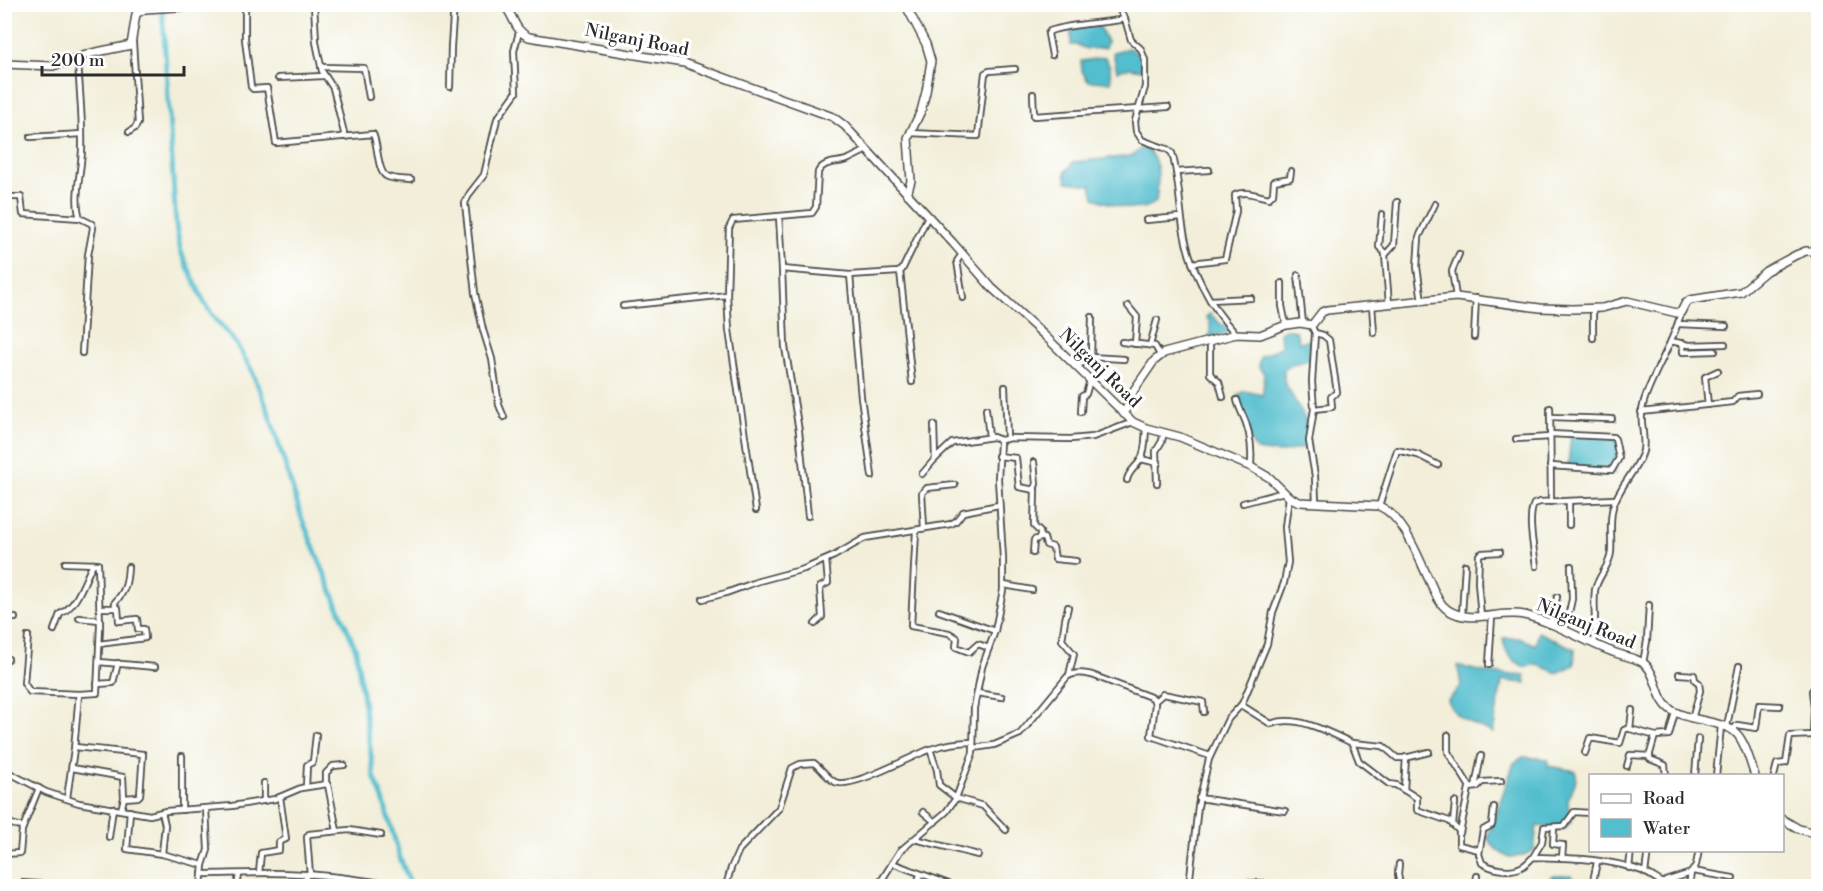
<svg xmlns="http://www.w3.org/2000/svg" width="1823" height="891" viewBox="0 0 1823 891" font-family="'Libre Bodoni',serif">
<style>
.water{fill:#53bece;stroke:#3f747c;stroke-width:1.5}
.lines{fill:none;stroke-linecap:round;stroke-linejoin:round}
.canal{stroke:#53bece;stroke-width:5}
.street-casing{stroke:#494845;stroke-width:8}
.secondary-casing{stroke:#494845;stroke-width:10}
.street{stroke:#fff;stroke-width:4.5}
.secondary{stroke:#fff;stroke-width:7}
.labels{text-anchor:middle;dominant-baseline:central;stroke-width:6;stroke-linejoin:round;paint-order:stroke}
.street-label{font-size:18px;fill:#2b2b2b;stroke:#fff}
</style>
<rect width="100%" height="100%" fill="#fff"/>
<filter id="ink" filterUnits="userSpaceOnUse"><feTurbulence type="fractalNoise" baseFrequency=".0167" numOctaves="2"/><feDisplacementMap in="SourceGraphic" scale="12" xChannelSelector="R" yChannelSelector="G"/><feConvolveMatrix kernelMatrix="1 2 1 2 8 2 1 2 1" color-interpolation-filters="sRGB"/></filter>
<filter id="wash" filterUnits="userSpaceOnUse"><feTurbulence type="fractalNoise" baseFrequency=".008" numOctaves="4" result="noise"/><feDisplacementMap in="SourceGraphic" scale="24" xChannelSelector="R" yChannelSelector="G"/><feGaussianBlur stdDeviation="1.35" result="paint"/><feColorMatrix in="noise" values="0 0 0 0 0 0 0 0 0 0 0 0 0 0 0 0 0 1.4 0 .05"/><feComposite in="paint" operator="in"/></filter>
<g filter="url(#wash)">
<rect width="100%" height="100%" fill="#f2eed9"/>
<g class="water">
<polygon points="1081,26 1100,27 1107,42 1105,48 1087,49 1076,45 1071,45 1071,29"/>
<polygon points="1129,48 1138,54 1144,64 1140,70 1130,68 1117,71 1113,52"/>
<polygon points="1105,57 1110,67 1111,82 1088,81 1082,71 1081,61"/>
<path d="M1143,147C1163,160 1158,182 1156,202C1139,216 1113,204 1094,198L1091,185L1067,182L1065,173L1073,162L1132,156Z"/>
<polygon points="1210,314 1222,325 1227,326 1229,332 1210,338 1210,322 1206,317"/>
<path d="M1285,329L1296,331L1299,342L1311,340L1313,349L1311,360L1293,364L1284,370V381L1308,424L1307,447L1278,453L1256,450L1251,442L1238,395L1245,391L1263,395L1264,373C1257,368 1258,363 1261,356L1281,347L1280,332Z"/>
<polygon points="1571,433 1619,437 1615,474 1568,468"/>
<path d="M1538,632L1575,649L1574,665L1557,673L1536,664L1525,667C1511,660 1505,654 1503,638H1519L1536,645Z"/>
<path d="M1458,666L1488,673L1525,676L1526,683L1502,681L1493,733C1477,725 1452,719 1448,700L1461,686Z"/>
<path d="M1523,757L1548,759V766L1576,771C1577,790 1569,788 1568,801C1568,808 1571,815 1571,822L1564,829L1537,826L1534,850C1512,863 1500,857 1487,838L1514,763Z"/>
<polygon points="1551,876 1571,876 1579,886 1542,886 1549,884"/>
</g>
<g class="lines">
<polyline class="canal" points="162,4 176,226 181,252 204,302 215,319 233,339 251,369 268,410 302,519 356,650 374,776 383,799 400,858 411,886"/>
</g>
</g>
<g filter="url(#ink)">
<g class="lines">
<g class="street-casing">
<g id="street">
<path d="M245,4V39L251,87L253,89L267,88L276,143L373,134C378,143 377,171 386,176C393,180 404,179 411,180"/>
<polyline points="314,4 316,42 322,71 333,88 345,137"/>
<path d="M1116,4L1125,19L1131,40L1141,49L1145,60V87L1135,121L1136,131L1142,140L1167,149L1172,153C1179,177 1179,203 1183,227C1189,266 1209,306 1236,334"/>
<path d="M1052,55L1048,34L1050,31C1075,23 1100,24 1125,19"/>
<path d="M78,58C79,88 83,118 82,148C82,170 73,197 80,218L92,224L93,228L88,255L82,353"/>
<polyline points="321,67 364,68 369,97"/>
<polyline points="278,78 324,76"/>
<polyline points="450,87 451,46 454,4"/>
<polyline points="1033,94 1034,116 1168,107"/>
<polyline points="129,132 135,128 138,123 133,43"/>
<polyline points="910,133 978,136 985,73 989,71 1015,69"/>
<polyline points="30,137 82,134"/>
<path d="M867,150C861,153 855,156 849,159C838,164 824,160 818,172L816,207L812,213L779,216L782,269L850,275L898,272L902,270L928,216"/>
<polyline points="1176,172 1209,170"/>
<polyline points="4,197 21,197 23,214 80,218"/>
<polyline points="1382,214 1379,247 1385,253"/>
<polyline points="1146,220 1181,217"/>
<polyline points="962,254 957,261 963,298"/>
<path d="M1192,263L1225,259L1236,211L1235,195C1246,190 1258,196 1269,198L1273,194L1274,181L1290,178L1291,171"/>
<polyline points="782,269 785,347 799,431 808,516"/>
<polyline points="900,271 912,382"/>
<polyline points="850,275 861,397 872,476"/>
<polyline points="1298,275 1303,324"/>
<polyline points="1282,283 1282,306 1286,325"/>
<polyline points="1456,297 1452,271 1459,254"/>
<polyline points="1210,300 1251,298"/>
<polyline points="1422,301 1417,267 1419,237 1435,204"/>
<polyline points="1389,304 1385,255 1394,245 1397,202"/>
<polyline points="1372,305 1374,333"/>
<polyline points="623,306 727,295"/>
<polyline points="1128,306 1137,317 1135,344"/>
<polyline points="1678,324 1726,326"/>
<polyline points="1311,325 1315,333 1312,382 1314,409 1309,441 1315,476 1316,503"/>
<polyline points="1474,337 1476,298"/>
<polyline points="1593,338 1593,308"/>
<polyline points="1671,341 1689,345 1725,344"/>
<polyline points="1122,342 1155,346 1160,355"/>
<polyline points="1210,342 1210,374 1219,382 1223,397"/>
<polyline points="1683,343 1683,352 1715,351"/>
<polyline points="1150,345 1157,320"/>
<polyline points="1090,357 1124,359"/>
<polyline points="1077,367 1091,356 1092,317"/>
<polyline points="1005,387 1007,438"/>
<path d="M1237,400C1239,408 1243,415 1246,423C1251,437 1252,452 1251,467"/>
<polyline points="1708,405 1705,377 1718,371"/>
<polyline points="1550,408 1551,502"/>
<polyline points="986,409 989,437"/>
<polyline points="1314,409 1332,407 1331,397 1337,392 1329,340 1323,335 1315,333"/>
<polyline points="1081,412 1082,396 1086,394 1090,380"/>
<polyline points="1641,412 1733,402 1738,396 1757,394"/>
<polyline points="504,417 499,405 492,359 483,330 475,293 465,203 470,193 484,175 497,119 516,93 514,51 519,32"/>
<polyline points="1550,417 1612,419"/>
<polyline points="934,425 935,459"/>
<polyline points="1516,439 1550,437"/>
<polyline points="998,456 1016,458 1019,487 1035,490 1034,526 1040,532 1040,538 1034,540 1033,553"/>
<polyline points="1141,459 1158,463"/>
<polyline points="1034,462 1036,484 1034,489"/>
<polyline points="1550,466 1612,470 1619,458 1615,439 1613,437 1550,434"/>
<polyline points="922,474 935,459 952,443 993,437 1001,440"/>
<path d="M1127,480C1129,470 1136,468 1141,459C1146,450 1145,438 1146,428"/>
<polyline points="1157,483 1156,451 1162,441 1164,432"/>
<polyline points="1569,502 1569,525"/>
<polyline points="1243,503 1284,492"/>
<polyline points="1379,506 1397,450 1418,455 1438,465"/>
<polyline points="756,510 729,330 727,295 729,228 733,220 779,216"/>
<polyline points="924,528 922,493 927,488 955,485"/>
<polyline points="916,531 911,626 949,633 957,638 956,647 969,652 978,644 989,648"/>
<polyline points="1040,538 1044,538 1046,545 1053,547 1055,559 1076,561"/>
<polyline points="65,563 98,564 100,626 97,693 79,694 74,749 67,798"/>
<path d="M1536,566C1534,550 1527,518 1534,504L1540,502L1615,499"/>
<polyline points="1004,585 1032,590"/>
<polyline points="703,599 726,593 759,581 804,569 834,556 865,538 951,524 956,521 963,512 999,505"/>
<polyline points="1068,607 1065,620 1062,640 1074,654 1069,675"/>
<path d="M115,608V602C126,591 127,582 128,567"/>
<polyline points="939,611 995,631"/>
<polyline points="1462,615 1465,565"/>
<polyline points="1481,617 1478,582 1479,555 1482,553 1500,552"/>
<polyline points="4,618 15,618"/>
<polyline points="79,618 100,620"/>
<polyline points="815,624 822,617 820,587 828,583 826,560"/>
<polyline points="1550,625 1557,597"/>
<path d="M54,630L60,614C78,606 84,580 93,564"/>
<polyline points="1565,631 1572,599 1571,566"/>
<polyline points="28,636 24,683 30,692 79,694"/>
<polyline points="99,644 145,638 144,629 138,629 137,619 119,621 118,608 100,608"/>
<path d="M1594,644C1597,626 1593,607 1595,590C1598,576 1610,566 1611,552C1612,537 1609,521 1613,507C1618,487 1639,468 1643,451C1646,434 1638,422 1644,401C1654,370 1673,344 1681,313"/>
<polyline points="4,659 8,659"/>
<polyline points="99,662 155,667"/>
<polyline points="1643,663 1647,641 1649,605"/>
<polyline points="1489,665 1492,616"/>
<polyline points="1679,674 1694,675 1695,680 1699,683 1700,691 1692,719"/>
<polyline points="97,684 113,683 118,663"/>
<polyline points="977,693 1002,697"/>
<polyline points="1155,701 1163,694 1203,702 1204,712"/>
<path d="M1241,705L1271,724C1296,714 1329,732 1352,743L1359,761L1389,784L1396,785L1417,798V810L1449,821L1459,831V845L1479,850"/>
<polyline points="1632,710 1630,729 1656,736"/>
<polyline points="1727,726 1739,666"/>
<polyline points="1733,730 1737,725 1756,728 1759,705 1780,706"/>
<polyline points="1448,735 1448,752 1470,787"/>
<polyline points="1352,743 1383,746 1397,758 1405,758 1429,752"/>
<polyline points="75,747 143,754 140,795 138,797 124,798 121,810"/>
<path d="M974,748L994,745L1020,734L1067,677C1074,672 1084,673 1092,675L1153,698L1155,704L1151,736L1210,756"/>
<polyline points="930,749 937,770 939,785 956,798 983,806 1006,830"/>
<polyline points="1585,753 1590,738 1620,743 1624,730 1629,728"/>
<polyline points="1627,766 1630,755 1650,756"/>
<polyline points="72,768 123,777 124,798"/>
<polyline points="4,770 46,792 79,803 150,815 166,811 232,806 275,799 301,788 327,784"/>
<polyline points="1666,776 1665,765 1650,759 1649,757 1655,736 1669,735 1675,712"/>
<polyline points="1695,776 1698,739"/>
<polyline points="1716,776 1721,726"/>
<polyline points="1774,776 1777,764 1786,763 1790,736 1813,735 1814,708 1812,691 1815,687 1818,675"/>
<polyline points="306,787 307,765 313,762 316,735"/>
<polyline points="1475,787 1481,756"/>
<polyline points="1404,790 1406,757"/>
<polyline points="1199,798 1285,811"/>
<polyline points="264,800 264,783"/>
<path d="M1494,807L1492,825L1483,830L1479,854L1482,863C1492,869 1510,873 1521,867C1526,865 1529,861 1533,857C1568,858 1608,858 1642,871C1649,874 1656,879 1663,883"/>
<polyline points="182,810 182,756"/>
<polyline points="130,811 127,849 162,854"/>
<polyline points="162,812 165,825 162,854 203,865"/>
<polyline points="923,812 935,822"/>
<polyline points="4,822 23,827"/>
<polyline points="1453,825 1455,802"/>
<polyline points="1554,827 1553,844 1563,845 1562,858"/>
<polyline points="337,831 328,785 326,783 326,773 333,766 344,765"/>
<polyline points="1460,833 1469,788 1477,787 1482,782 1501,781"/>
<polyline points="109,837 113,808"/>
<polyline points="915,839 978,855"/>
<polyline points="4,854 20,853 22,830 39,788"/>
<polyline points="1533,857 1542,842 1544,827 1564,826 1574,812 1590,813"/>
<polyline points="892,863 954,886"/>
<polyline points="1399,864 1398,874 1400,886"/>
<polyline points="1629,868 1631,850"/>
<polyline points="1693,871 1733,878"/>
<polyline points="259,873 261,853 279,850 279,842 286,839 280,797"/>
<polyline points="1645,873 1648,850"/>
<path d="M202,874C222,874 242,873 263,873C305,872 346,877 388,884L390,886"/>
<polyline points="310,875 307,837 309,834 349,830 381,835"/>
<polyline points="1189,885 1263,883"/>
<polyline points="20,886 22,883 69,886"/>
<polyline points="201,886 203,865 208,850 206,808"/>
<polyline points="237,886 239,875"/>
<polyline points="305,886 306,874"/>
<path d="M726,886L731,868L739,850L779,808L792,768L800,764L814,763C821,768 827,778 835,782C851,790 913,755 931,749C945,744 958,742 973,742"/>
<polyline points="878,886 900,851 946,812 956,798 973,753 974,708 982,667 995,631 1003,590 1003,558 998,479 1000,442 1001,440 1011,438 1071,439 1093,437 1133,422"/>
<polyline points="917,886 920,874"/>
<polyline points="1189,886 1198,806 1209,759 1228,719 1242,704 1267,644 1273,612 1284,583 1288,562 1285,527 1289,497"/>
<polyline points="1475,886 1477,876"/>
<polyline points="1592,886 1597,862"/>
<polyline points="1660,886 1666,881 1691,873 1696,865 1699,850"/>
<polyline points="1689,886 1691,873"/>
</g>
</g>
<g class="secondary-casing">
<g id="secondary">
<polyline points="408,4 424,4"/>
<path d="M503,4C515,16 513,30 529,37L684,63L833,117L845,126L953,243L992,288L1044,335L1133,422L1146,428L1180,437L1251,467L1270,478L1289,497L1299,502L1379,506C1405,517 1419,560 1431,584C1435,593 1439,604 1448,610C1471,625 1500,610 1524,615C1555,622 1583,641 1613,652C1622,656 1639,658 1646,665C1658,678 1656,698 1670,709C1688,722 1725,720 1737,734C1746,744 1750,762 1755,776"/>
<polyline points="905,4 926,44 931,61 926,92 921,111 908,138 911,181 907,194"/>
<polyline points="4,64 53,66 92,53 131,45 136,14 145,9 225,4"/>
<polyline points="1124,414 1134,390 1154,361 1164,353 1236,334 1260,335 1286,325 1300,323 1312,325 1322,312 1327,310 1456,297 1540,308 1572,309 1602,308 1627,301 1677,313 1681,312 1685,304 1690,300 1741,292 1766,271 1796,255 1806,251 1818,251"/>
<polyline points="1782,819 1799,829 1818,834"/>
</g>
</g>
<use href="#street" class="street"/>
<use href="#secondary" class="secondary"/>
</g>
</g>
<g class="labels">
<g class="street-label">
<text transform="translate(637 40) rotate(11)">Nilganj Road</text>
<text transform="translate(1100 368) rotate(44)">Nilganj Road</text>
<text transform="translate(1586 624) rotate(22)">Nilganj Road</text>
</g>
</g>
<rect width="1823" height="891" fill="none" stroke="#fff" stroke-width="24"/>
<rect x="1589" y="774" width="195" height="78" fill="#ffffff" stroke="#aaaaaa" stroke-width="1.5"/>
<rect x="1601" y="794" width="30" height="9" fill="#ffffff" stroke="#aaaaaa" stroke-width="1.5"/>
<text x="1643" y="804" font-size="18" fill="#2b2b2b">Road</text>
<rect x="1601" y="819" width="30" height="18" fill="#53bece" stroke="#aaaaaa" stroke-width="1.5"/>
<text x="1643" y="834" font-size="18" fill="#2b2b2b">Water</text>
<path d="M42 66v9h142v-9" fill="none" stroke="#2b2b2b" stroke-width="3"/>
<text x="51" y="66" font-size="18" fill="#2b2b2b" stroke="#ffffff" stroke-width="4.5" paint-order="stroke">200 m</text>
</svg>
